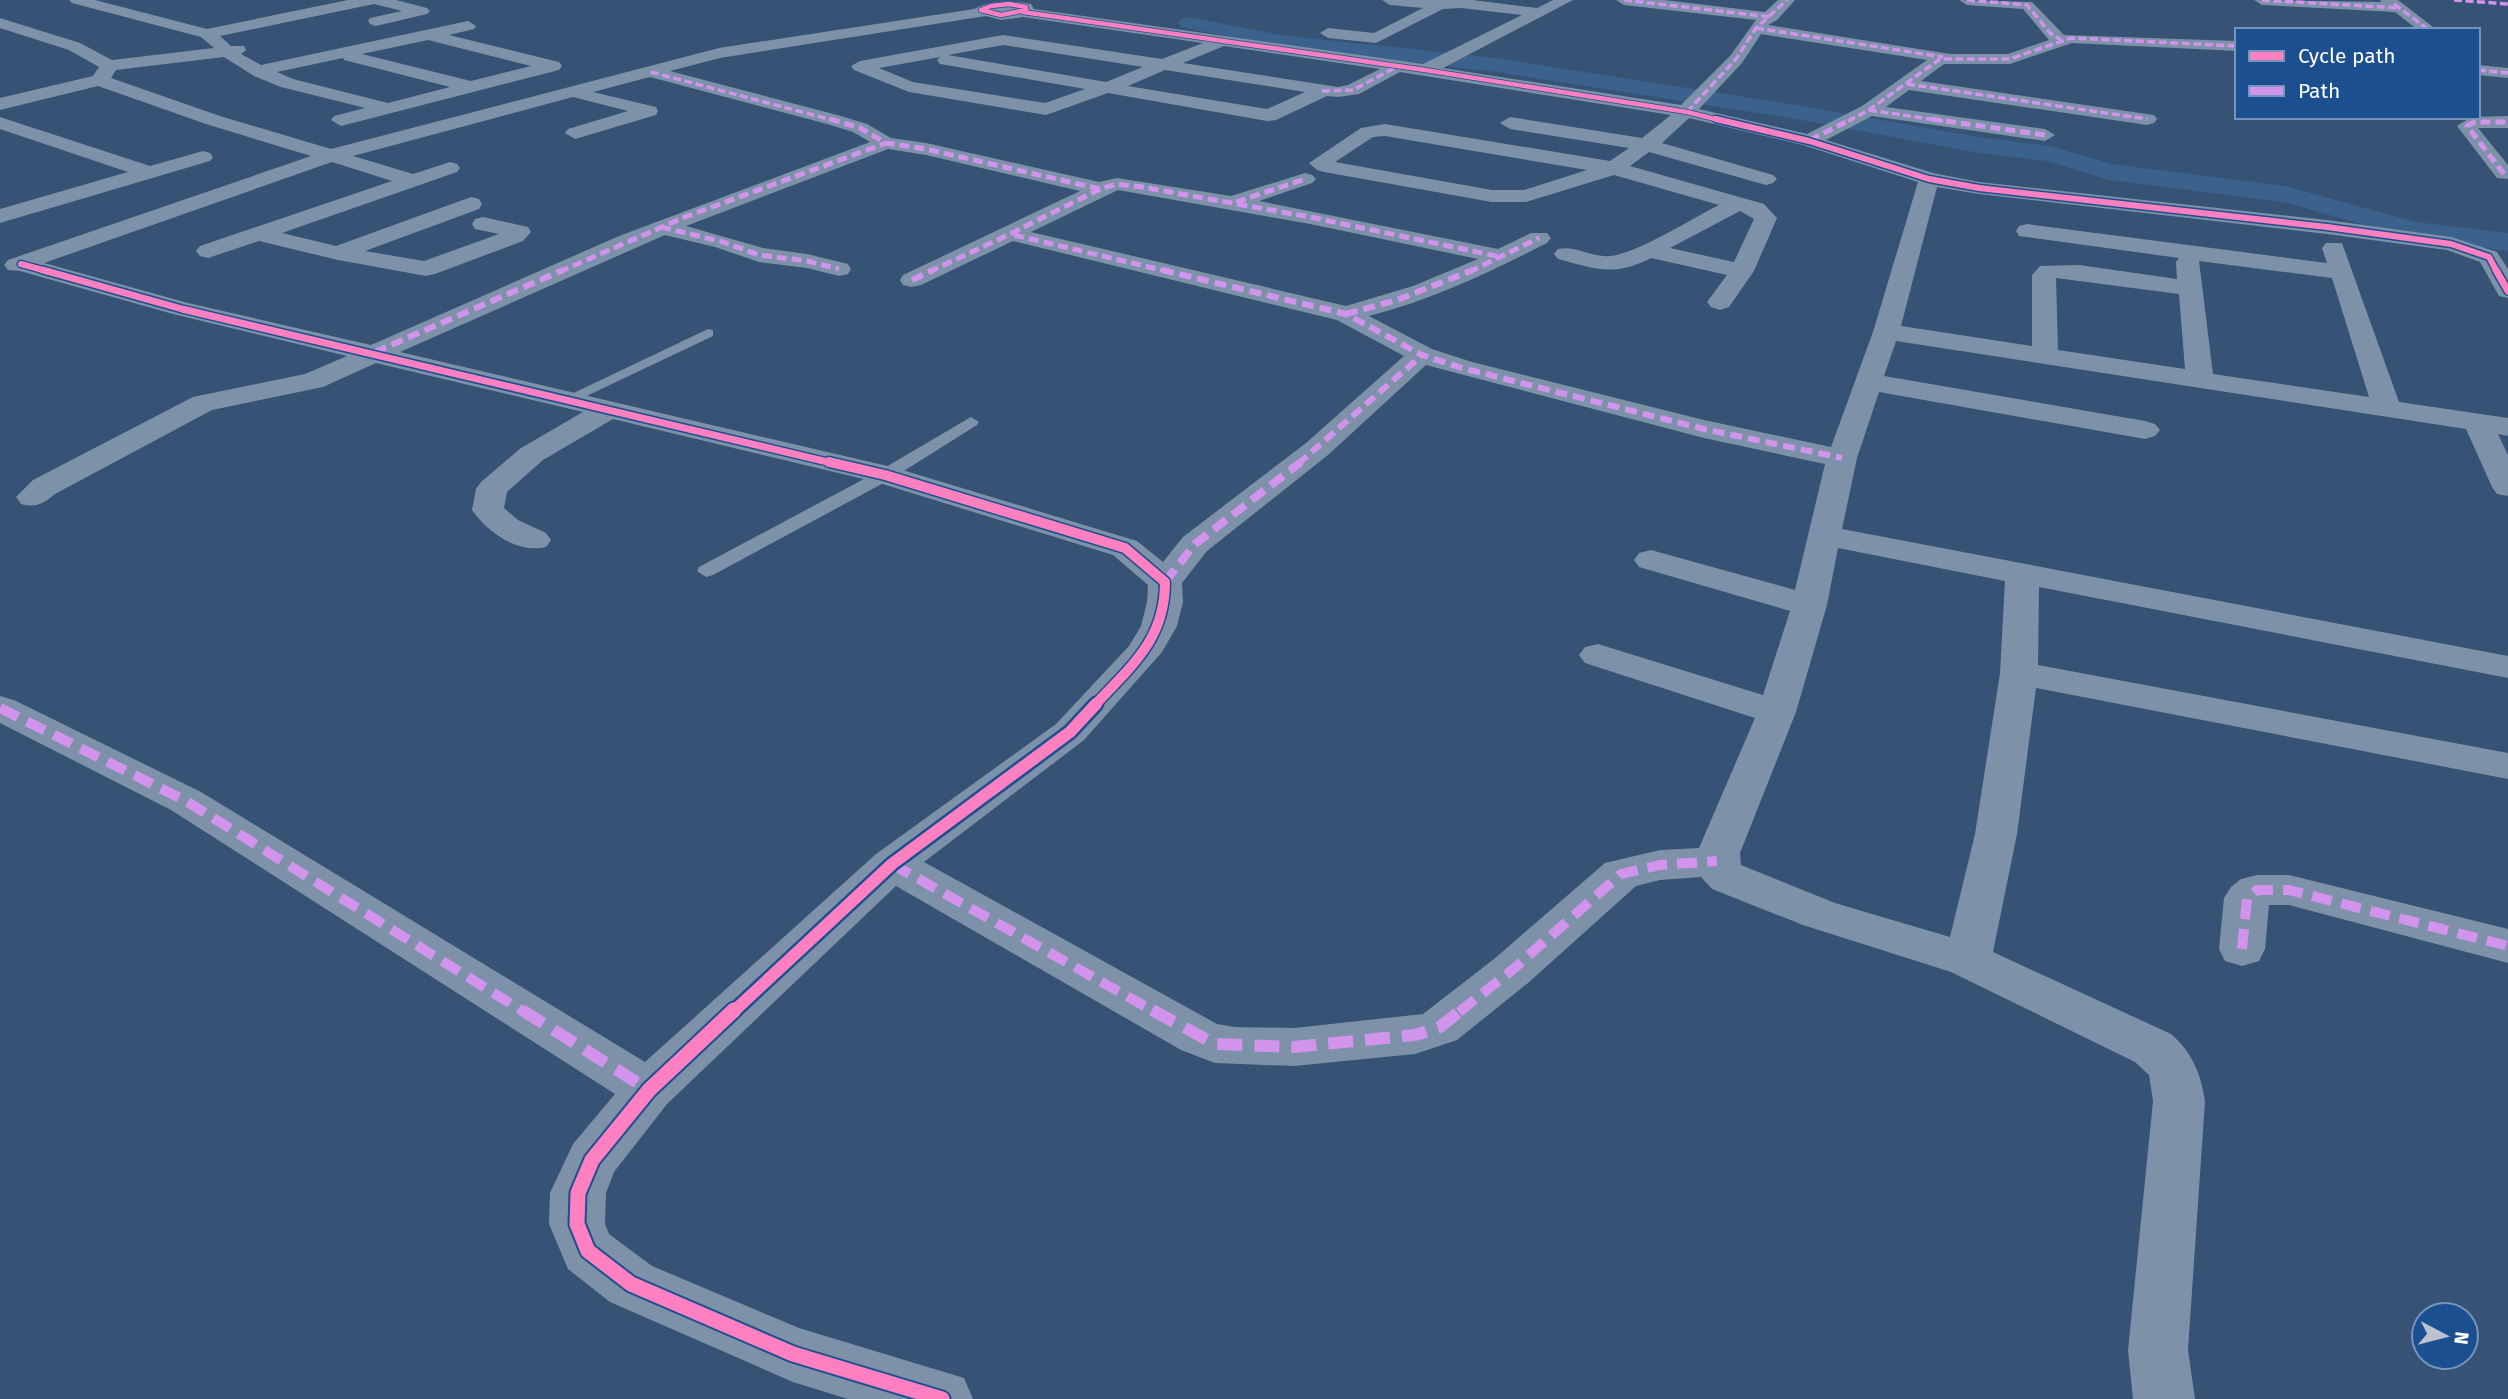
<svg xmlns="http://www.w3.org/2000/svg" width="2508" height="1399" viewBox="0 0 2508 1399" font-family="'Fira Sans',sans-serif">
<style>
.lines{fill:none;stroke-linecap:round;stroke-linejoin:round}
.canal{fill:#3b618d;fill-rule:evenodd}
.lane{fill:#7d92a8;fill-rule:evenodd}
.street{fill:#7d92a8;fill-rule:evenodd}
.quiet-far5{stroke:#d193ec;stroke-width:3.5;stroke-dasharray:8 3.5;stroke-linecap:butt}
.quiet-far4{stroke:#d193ec;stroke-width:5;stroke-dasharray:10 5;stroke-linecap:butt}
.quiet-far3{stroke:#d193ec;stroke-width:6;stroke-dasharray:12 6;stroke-linecap:butt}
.quiet-far2{stroke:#d193ec;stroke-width:8;stroke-dasharray:16 8;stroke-linecap:butt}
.quiet-far1{stroke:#d193ec;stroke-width:10;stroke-dasharray:20 10;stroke-linecap:butt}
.quiet{stroke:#d193ec;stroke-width:12;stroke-dasharray:25 12;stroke-linecap:butt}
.cycleway-far5-casing{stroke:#1b4f8f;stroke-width:6}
.cycleway-far4-casing{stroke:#1b4f8f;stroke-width:9}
.cycleway-far3-casing{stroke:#1b4f8f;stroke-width:10}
.cycleway-far2-casing{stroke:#1b4f8f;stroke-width:13}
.cycleway-far1-casing{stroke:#1b4f8f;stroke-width:17}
.cycleway-casing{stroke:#1b4f8f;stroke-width:19}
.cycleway-far5{stroke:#ff80c0;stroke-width:4.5}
.cycleway-far4{stroke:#ff80c0;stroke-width:6}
.cycleway-far3{stroke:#ff80c0;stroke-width:7}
.cycleway-far2{stroke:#ff80c0;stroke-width:10}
.cycleway-far1{stroke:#ff80c0;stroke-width:12}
.cycleway{stroke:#ff80c0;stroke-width:15}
</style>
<rect width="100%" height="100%" fill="#365274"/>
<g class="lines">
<polygon class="canal" points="1188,17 1281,35 1496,58 1790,104 1979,137 2050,146 2112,164 2285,186 2416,222 2508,233 2508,251 2414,239 2283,202 2109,180 2047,161 1979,153 1790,118 1496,72 1281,47 1181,27 1178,23 1181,19"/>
<g class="lane">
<polygon points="708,329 713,330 713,336 574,402 569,404 561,399"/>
<polygon points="971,417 979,422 977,425 891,479 713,575 706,577 697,571 699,567 879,471"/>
</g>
<g class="street">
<path d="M69,0H95L207,29L348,0H396L427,8L430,11L427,14L376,26L370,24L368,21L370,18L402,11L374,4L220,36L231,46H244L246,50L241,54L261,65L468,21L476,26L474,29L449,35L559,62L562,66L559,70L341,126L331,120L334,116L365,108L281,87L254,76L224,57L116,70L111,78L220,116L331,149L719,48L974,9C990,0 1013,0 1031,4L1034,9L1423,64L1522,15L1461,8L1443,9L1376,43L1328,38L1320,33L1328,28L1374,33L1423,8L1390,5L1382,0H1473L1537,8L1553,0H1573L1443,68L1681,105L1730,56L1756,20L1624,5L1616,0H1664L1765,12L1778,0H1795L1777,20L1768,25L1950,54H2008L2049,40L2023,9L1967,5L1959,0L2032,2L2064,35L2237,41V51L2072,43L2010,64H1944L1921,81L2154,115L2157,119L2154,123L2147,125L1909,90L1886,107L2045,129L2055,135L2045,141L1872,116L1826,140L1933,173L1979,182L2327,220L2451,237L2497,252L2508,269V298L2499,296L2480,262L2447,250L2327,234L1979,194L1937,187L1901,326L2032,346V275L2040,266L2079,265L2177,279L2176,262L2179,258L2019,236L2016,231L2019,226L2027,224L2327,263L2322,248L2326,243H2342L2399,402L2508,418V436L2498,434L2508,455V496L2497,494L2492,487L2466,429L1896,341L1884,376L2145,421L2155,424L2160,430L2155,436L2145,439L1879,392L1857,458L1842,529L2508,656V678L2039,587L2038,665L2508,753V779L2036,688L2017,834L1993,952L2171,1034C2192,1052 2201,1074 2205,1101L2188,1350L2195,1399H2133L2128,1350L2153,1101L2149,1075L2135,1062L1951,972L1803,925L1712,889L1701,877L1660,880L1636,886L1528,983L1457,1040L1415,1054L1294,1066L1215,1063L1181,1050L896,886L667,1104L614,1172L606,1193L605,1224L609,1234L652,1266L799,1328L964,1378L973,1399H848L793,1382L610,1302L568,1269L549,1224L550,1193L573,1144L615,1094L171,810L0,723V696L14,700L201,792L645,1062L876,854L1056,724L1129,646L1141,626L1147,602L1148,585L1113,555L876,482L613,419L543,460L507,492L504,508L518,520L546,533L551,540L546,547C518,554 487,532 472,510L476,489L481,482L521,448L583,412L376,363L323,387L212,410L55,494C43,504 36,508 21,504L16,497L33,480L193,397L305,374L347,356L173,314L20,271L8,270L4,265L8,260L311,156L206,124L98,86L0,110V98L93,76L99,67L69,50L0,28V18L80,43L112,60L214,48L201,37L72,3ZM986,16L1001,20L1023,17L1203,43L1162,59L1003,35L860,61L851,66L854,70L909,92L1046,115L1108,93L1267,121L1276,120L1327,96L1338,97L1359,94L1400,72L1671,115L1642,138L1510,117L1500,123L1510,129L1629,148L1610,161L1385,124L1361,128L1309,163L1317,170L1324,172L1492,202H1526L1614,175L1719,205C1691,219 1640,252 1611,256C1592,258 1576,245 1558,249L1554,254L1558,259C1595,269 1615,277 1651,258L1727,275L1707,302L1711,307L1720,310L1729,307L1754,271L1777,218L1764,204L1630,166L1649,152L1766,185L1773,183L1777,179L1773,175L1662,143L1689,118L1803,145L1918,182L1873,332L1831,447L1704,420L1472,362L1432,349L1369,316C1432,300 1490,272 1547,243L1551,238L1547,233H1531L1498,249L1259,201L1312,183L1316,179L1312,175L1305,173L1231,196L1117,178L1099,182L926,143L891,138L867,124L841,116L670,71L720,58ZM1761,34L1927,60L1862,106L1807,134L1699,109L1742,63ZM428,40L531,66L471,81L362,54ZM1003,45L1143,67L1106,82L948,55ZM1224,46L1380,69L1348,85L1338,87L1183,63ZM940,57L937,60L940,64L946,65L1085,89L1045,103L913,82L879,68ZM343,58L344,60L450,87L388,103L293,79L277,72ZM1165,70L1305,92L1267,109L1128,86ZM650,77L827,124L853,132L870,142L619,236L371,345L188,303L44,263L332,162L392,181L200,246L196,251L200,256L208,258L259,241L338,260L426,276L435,274L523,241L531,232L528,227L483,217L475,219L472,224L475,229L499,234L424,261L365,251L479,209L482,204L479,199L471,197L336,246L282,233L457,172L460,168L457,164L450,162L413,174L353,156L573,97L628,111L568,129L565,133L575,139L582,137L656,115L658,111L656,107L593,92ZM1385,136L1587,170L1524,190H1492L1335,162L1373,137ZM888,149L926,155L1080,191L903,275L900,280L903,285L912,287L921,285L1013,241L1337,320L1404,356L1306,443L1183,537L1163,562L1137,541L896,468L400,352L665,235L715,247L759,262L807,268L839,276L848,274L851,269L848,264L807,254L763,248L686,226ZM1118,190L1310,224L1478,259L1413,286L1346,306L1031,232ZM1740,211L1754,219L1734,262L1670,248ZM2199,261L2332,278L2369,397L2213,374ZM2056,278L2179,294L2185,369L2058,350ZM1426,365L1704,438L1825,464L1795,590L1651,550L1639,553L1634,560L1639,567L1790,611L1763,695L1598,644L1585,647L1579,655L1585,663L1755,718L1699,848L1660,850L1605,863L1494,959L1423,1014L1294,1028L1235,1027L1217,1024L924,862L1084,740L1162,652L1177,626L1183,602L1182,583L1207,551L1328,455ZM1838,548L2005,581L2000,673L1975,834L1950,937L1835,903L1741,865L1740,853L1796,712L1827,605Z"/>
<polygon points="2254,0 2382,2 2380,0 2398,0 2437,30 2418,30 2395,12 2262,5"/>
<polygon points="2478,65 2508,68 2508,78 2478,75"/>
<polygon points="2508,116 2508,128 2478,128 2508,165 2508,179 2497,178 2457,126 2471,117"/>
<polygon points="0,117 150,166 203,151 210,153 213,157 210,161 0,223 0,209 128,172 0,129"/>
<polygon points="2257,875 2289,875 2508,929 2508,963 2289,905 2269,905 2265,949 2259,961 2242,966 2225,961 2219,949 2224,898 2231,887 2241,879"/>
</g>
<g class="quiet-far5">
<polyline points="1624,0 1771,17"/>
<polyline points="1967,0 2027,5 2050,33 2061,40"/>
<polyline points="2262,0 2400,8"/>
<polyline points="2454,0 2508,4"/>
<polyline points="2394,4 2429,30"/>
<polyline points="1756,28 1943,57"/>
<polyline points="2478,70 2508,73"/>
<polyline points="651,72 836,121"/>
<polyline points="1907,84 2147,119"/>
<polyline points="1322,91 1353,90 1398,66"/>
<polyline points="1869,110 1943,121"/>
<polyline points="1687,112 1736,59 1756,28 1787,0"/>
<polyline points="1848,121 1869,110 1940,59 2010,59 2071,38 2237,46"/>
</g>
<g class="quiet-far4">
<polyline points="830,119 860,128 886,143 926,149 1100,189 1117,184 1142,187 1310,217 1501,257"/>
<polyline points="1931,119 2045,135"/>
<polyline points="1810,140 1852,119"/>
<polyline points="2504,174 2467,126 2475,122 2508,122"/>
<polyline points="1100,189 1010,234 1170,272"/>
<polyline points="1236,202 1305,179"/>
<polyline points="661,227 723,242 759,255 807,261 839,269"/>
<polyline points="559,272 685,217 886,143"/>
<polyline points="929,272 1010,234"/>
<polyline points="1469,272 1539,238"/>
</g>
<g class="quiet-far3">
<polyline points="1162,270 1346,314 1422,355 1462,368 1704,429 1842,458"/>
<polyline points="912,280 933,270"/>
<polyline points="1346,314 1397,300 1473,270"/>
<polyline points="375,352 563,270"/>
<polyline points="1298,464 1422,355"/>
</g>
<polyline class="quiet-far2" points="1165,582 1195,544 1301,462"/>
<g class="quiet-far1">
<polyline points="0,708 186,801 524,1012"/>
<polyline points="892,864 1155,1012"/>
<polyline points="2242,949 2247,898 2257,890 2289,890 2508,946"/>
<polyline points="1459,1012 1511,971 1621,874 1660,865 1717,861"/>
</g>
<g class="quiet">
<polyline points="522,1010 649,1090"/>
<polyline points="1152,1010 1215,1044 1294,1047 1415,1035 1440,1027 1461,1010"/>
</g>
<g class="cycleway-far5-casing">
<g id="cycleway-far5">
<polygon points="1009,4 1026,7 1026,10 1001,15 981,10 991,6"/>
<polyline points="1023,12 1425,70 1687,112 1723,121"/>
</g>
</g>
<g class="cycleway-far4-casing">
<g id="cycleway-far4">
<polyline points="1716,119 1809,141 1929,179 1979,188 2327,227 2451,244 2489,257 2497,272"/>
<polyline points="21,264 50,272"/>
</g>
</g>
<g class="cycleway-far3-casing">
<g id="cycleway-far3">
<polyline points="43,270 182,309 836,464"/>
<polyline points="2496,270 2508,291"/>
</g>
</g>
<g class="cycleway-far2-casing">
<path id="cycleway-far2" d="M829,462L885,475L1125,548L1165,582C1165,640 1131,666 1094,706"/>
</g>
<g class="cycleway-far1-casing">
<polyline id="cycleway-far1" points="733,1012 892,864 1070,732 1096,704"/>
</g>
<g class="cycleway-casing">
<polyline id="cycleway" points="734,1010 649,1090 592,1160 578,1193 577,1224 588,1251 631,1284 793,1354 942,1399"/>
</g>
<use href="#cycleway-far5" class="cycleway-far5"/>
<use href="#cycleway-far4" class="cycleway-far4"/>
<use href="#cycleway-far3" class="cycleway-far3"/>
<use href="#cycleway-far2" class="cycleway-far2"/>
<use href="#cycleway-far1" class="cycleway-far1"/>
<use href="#cycleway" class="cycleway"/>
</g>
<rect x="2235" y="28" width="245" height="91" fill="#1b4f8f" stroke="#7695bc" stroke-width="2"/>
<rect x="2249" y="51" width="35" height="10" fill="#ff80c0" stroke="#7695bc" stroke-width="2"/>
<text x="2298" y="63" font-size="21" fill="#ffffff">Cycle path</text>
<rect x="2249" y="86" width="35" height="10" fill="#d193ec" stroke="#7695bc" stroke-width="2"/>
<text x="2298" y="98" font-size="21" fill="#ffffff">Path</text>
<g transform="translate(2445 1336) rotate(97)"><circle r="33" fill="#1b4f8f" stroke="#7695bc" stroke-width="2"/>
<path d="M0-5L12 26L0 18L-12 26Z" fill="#b9c2ce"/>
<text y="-10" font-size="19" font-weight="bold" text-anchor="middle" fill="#ffffff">N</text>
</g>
</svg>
